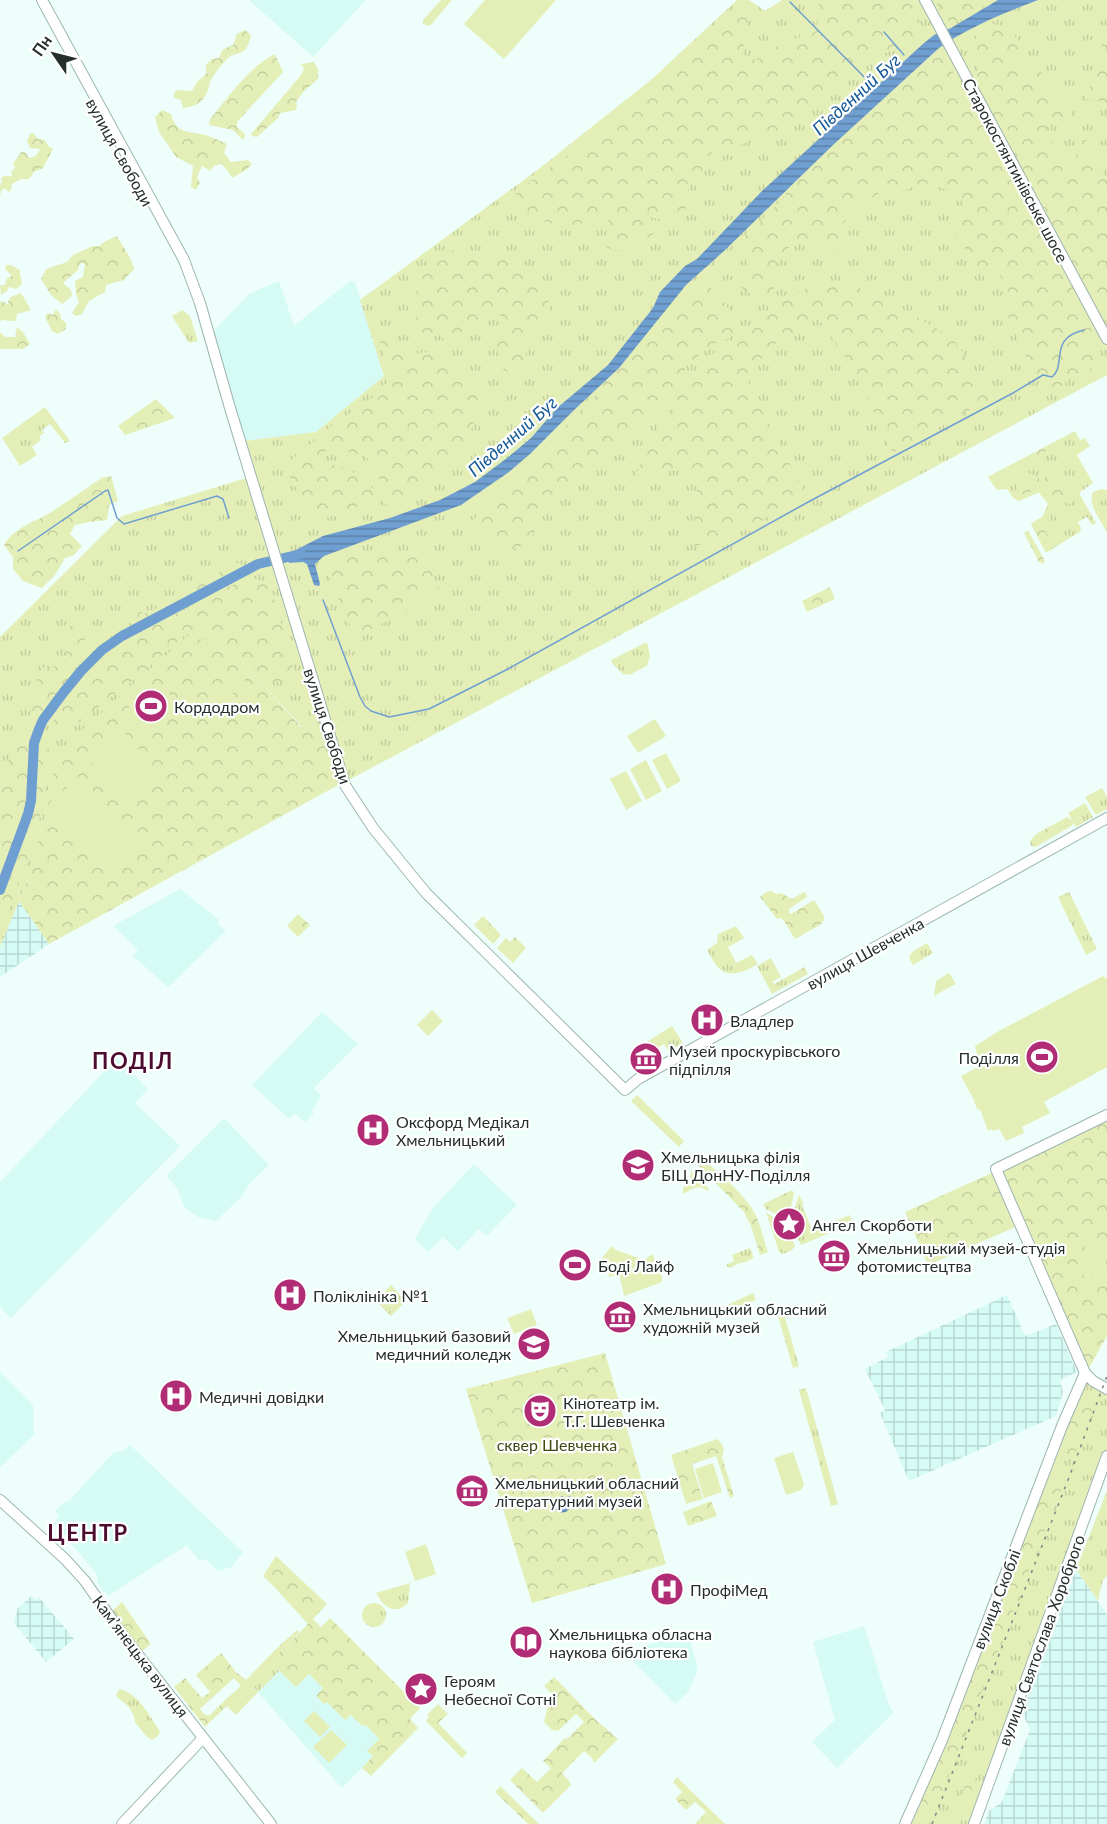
<svg xmlns="http://www.w3.org/2000/svg" width="1107" height="1824" viewBox="0 0 1107 1824" font-family="Lato,sans-serif">
<style>
.built{fill:#d6fbf5}
.industrial{fill:url(#industrial-grid)}
.grass{fill:url(#grass-tufts)}
.forest{fill:url(#forest-crowns)}
.pitch{fill:#e4efb8}
.water{fill:url(#water-rules)}
.lines{fill:none;stroke-linecap:round;stroke-linejoin:round}
.stream{stroke:#6f9fd1;stroke-width:1.5}
.river{stroke:#6f9fd1;stroke-width:10}
.major-casing{stroke:#9cb6b1;stroke-width:12}
.major{stroke:#fff;stroke-width:10}
.rail{stroke:#7b8885;stroke-width:1.5;stroke-dasharray:3 6;stroke-linecap:butt}
.labels{text-anchor:middle;dominant-baseline:central;stroke-width:4.5;stroke-linejoin:round;paint-order:stroke}
.street-label{font-size:16px;fill:#252f2d;stroke:#fff}
.poi-label{font-size:16px;fill:#252f2d;stroke:#fff;text-anchor:start}
.park-label{font-size:16px;fill:#404815;stroke:#fff}
.water-label{font-size:18px;font-style:italic;fill:#145998;stroke:#fff}
.district-label{font-size:22px;font-weight:bold;letter-spacing:1.5px;fill:#4b0c2f;stroke:#fff}
</style>
<defs>
<pattern id="industrial-grid" width="8" height="8" patternUnits="userSpaceOnUse" patternTransform="scale(1.5)"><rect width="8" height="8" fill="#d6fbf5"/><path d="M0 4h8M4 0v8" fill="none" stroke="#b8d7d2"/></pattern>
<pattern id="grass-tufts" width="24" height="20" patternUnits="userSpaceOnUse" patternTransform="scale(1.5)"><rect width="24" height="20" fill="#e4efb8"/><path d="M3 7l-1-3M5 7V3M7 7l1-3M15 17l-1-3M17 17v-4M19 17l1-3" fill="none" stroke="#c3cd9e"/></pattern>
<pattern id="forest-crowns" width="20" height="18" patternUnits="userSpaceOnUse" patternTransform="scale(1.5)"><rect width="20" height="18" fill="#e4efb8"/><path d="M2 6a3 3 0 1 1 6 0M12 15a3 3 0 1 1 6 0" fill="none" stroke="#c3cd9e"/></pattern>
<pattern id="water-rules" width="6" height="5" patternUnits="userSpaceOnUse" patternTransform="scale(1.5)"><rect width="6" height="5" fill="#6f9fd1"/><path d="M0 2.5h6" fill="none" stroke="#5b82aa"/></pattern>
</defs>
<rect width="100%" height="100%" fill="#eefefb"/>
<g class="built">
<polygon points="249,0 366,0 313,57"/>
<polygon points="279,281 294,326 350,281 355,282 384,376 316,432 243,441 211,334 249,294"/>
<polygon points="180,889 219,920 217,923 226,931 168,987 133,956 138,950 113,926"/>
<polygon points="322,1012 358,1044 314,1088 321,1096 312,1111 314,1113 305,1122 295,1114 289,1119 252,1085"/>
<polygon points="117,1058 148,1089 135,1103 180,1146 11,1318 0,1307 0,1182"/>
<polygon points="224,1118 269,1165 250,1183 242,1196 216,1221 198,1217 184,1207 178,1189 166,1176"/>
<polygon points="474,1164 517,1205 487,1236 479,1229 458,1251 443,1237 428,1252 415,1239 432,1209"/>
<polygon points="0,1372 33,1405 34,1435 0,1467"/>
<polygon points="130,1445 243,1552 232,1567 218,1571 206,1559 199,1561 187,1545 108,1596 98,1584 96,1573 64,1535 63,1533 54,1524 59,1515 55,1511 64,1503 69,1501 113,1453 123,1451"/>
<polygon points="864,1626 890,1708 894,1712 837,1768 812,1742 835,1720 813,1642"/>
<polygon points="687,1632 697,1664 697,1672 688,1692 675,1704 634,1662 630,1651"/>
<polygon points="297,1652 386,1743 342,1788 258,1692"/>
</g>
<g class="industrial">
<polygon points="19,901 49,944 0,977 0,947"/>
<polygon points="1007,1295 1025,1336 1056,1324 1077,1372 1060,1380 1063,1392 1056,1416 909,1481 880,1413 885,1410 865,1369 888,1357 886,1352"/>
<polygon points="1076,1569 1107,1615 1107,1824 984,1824 989,1811 1002,1802 1030,1730 1022,1712"/>
<polygon points="32,1596 35,1600 39,1597 74,1639 46,1662 14,1623 18,1608"/>
</g>
<g class="grass">
<polygon points="737,0 749,0 765,11 782,0 922,0 1107,344 1107,375 347,781 243,441 316,432 384,376 360,300 540,168 652,79"/>
<polygon points="928,0 1107,0 1107,334"/>
<polygon points="182,310 190,316 198,341 189,343 172,316"/>
<polygon points="45,407 70,441 65,443 50,424 42,430 44,433 39,437 41,440 32,447 37,455 20,466 2,438"/>
<polygon points="1075,431 1080,440 1085,438 1090,446 1077,455 1093,483 1079,493 1096,523 1092,525 1087,517 1078,522 1081,528 1080,532 1047,552 1045,551 1031,524 1045,515 1048,504 1040,492 1019,501 1013,498 1007,489 997,490 988,477"/>
<polygon points="246,478 265,532 323,720 302,727 242,661 47,808 29,877 0,947 0,637 122,516"/>
<path d="M1101,489L1107,490V532C1101,521 1087,504 1093,492Z"/>
<polygon points="647,642 650,656 647,666 629,675 627,674 624,675 612,663 611,660"/>
<polygon points="1102,788 1107,797 1107,809 1096,815 1085,797"/>
<polygon points="1085,803 1093,817 1076,827 1068,813"/>
<polygon points="1069,892 1097,949 1086,955 1058,897"/>
<polygon points="483,916 501,935 493,944 474,925"/>
<path d="M736,926L744,938L728,947L736,963L752,955L758,964C748,970 732,978 721,970C715,966 711,956 707,950L717,943L718,934Z"/>
<polygon points="515,937 526,948 513,963 497,948 506,938 510,942"/>
<polygon points="927,943 933,953 913,965 909,958 912,952"/>
<polygon points="771,958 781,977 772,982 774,984 805,967 808,974 772,994 757,966"/>
<polygon points="949,973 956,984 934,996 936,981"/>
<polygon points="672,1026 683,1043 669,1052 664,1044 659,1047 661,1051 653,1056 650,1051 639,1058 634,1050"/>
<polygon points="792,1190 794,1193 788,1221 766,1209 763,1204"/>
<polygon points="799,1195 804,1204 802,1205 812,1230 850,1215 853,1223 801,1245 794,1231 797,1222 792,1217"/>
<polygon points="766,1212 781,1222 782,1230 790,1233 795,1246 792,1250 783,1254 779,1252"/>
<polygon points="750,1248 754,1258 743,1263 742,1262 729,1268 726,1265 734,1261 732,1255"/>
<polygon points="391,1285 406,1301 391,1316 376,1301"/>
<polygon points="753,1293 756,1300 724,1313 721,1308"/>
<polygon points="784,1314 799,1366 793,1368 778,1316"/>
<polygon points="1088,1377 1107,1389 1107,1449 972,1824 908,1824 1049,1470"/>
<polygon points="806,1388 838,1504 831,1506 799,1390"/>
<polygon points="1107,1491 1107,1575 1102,1583 1098,1601 1076,1569"/>
<path d="M410,1583L408,1603C395,1616 383,1607 376,1593Z"/>
<circle cx="374" cy="1615" r="12"/>
<polygon points="297,1630 299,1632 271,1662 279,1671 258,1692 254,1687 227,1706 223,1702 241,1686 234,1678 234,1674 236,1672 246,1680 277,1648"/>
<path d="M120,1689C138,1693 150,1717 160,1731L158,1736L152,1740L146,1736L135,1722L134,1716L129,1707L117,1697L116,1694Z"/>
</g>
<g class="forest">
<polygon points="441,0 452,0 430,26 423,24 423,20"/>
<path d="M817,0H913L919,18L921,39L857,64L827,101L802,117L782,132L763,133L741,145H723L705,158L708,168C687,184 686,189 686,215L666,220L647,217L658,230L644,241L623,251L607,248L608,220L561,226L536,219L513,201L518,190L599,133L650,91L740,3L749,18L742,54L755,60L783,43L817,31L819,5Z"/>
<path d="M935,0H991C985,9 960,21 950,22L944,17Z"/>
<path d="M988,24L1003,25L1016,37L1022,53L1019,63L1023,66L1033,63L1038,67L1051,90L1063,98L1073,110L1069,117L1056,118L1047,127L1060,161L1068,167C1077,162 1076,149 1080,140H1087C1093,149 1100,157 1099,169L1107,178V307L1099,311L974,77L978,68L973,55L972,43Z"/>
<path d="M245,30L251,35C246,60 236,49 226,60C220,66 215,73 211,80C208,87 208,95 201,101C197,105 189,108 183,108L181,100L174,98V92L178,90L192,91L197,82L206,74V65L212,59L219,58L222,50L233,45L237,34Z"/>
<path d="M1107,38V103L1086,99L1085,95L1097,76C1092,61 1097,50 1107,38Z"/>
<path d="M275,54L283,72L237,122V127L245,134L244,139H242L233,130L209,125L210,119C229,97 248,67 275,54Z"/>
<path d="M941,55L968,94L1092,323L1091,334L1103,362L1075,378L1071,373L1064,378L1066,383L1047,394L1023,351L1004,307L1011,297L996,267L977,268L951,227L956,214L964,207L959,196L945,189L925,183L904,190L885,189L866,202L851,215L842,225L849,241L840,252L814,244L798,241C778,252 775,269 774,290C760,302 754,296 740,287C750,270 751,264 742,247L746,234L777,205L804,172L926,61Z"/>
<polygon points="314,62 318,69 318,79 304,91 296,102 297,107 296,110 280,113 278,118 257,137 252,136 251,134 301,75 304,69 301,64"/>
<path d="M162,110L171,114C176,134 189,131 205,135C213,137 220,141 227,144L224,153L231,162L248,160L252,164L246,170L232,178L228,171L221,164L214,166L210,171L202,166L197,177L200,183L196,190L191,187L193,166L176,157L159,132L155,117Z"/>
<path d="M33,133L38,139L45,140L48,146L53,149L43,168L34,172L29,179H21L12,184L11,190L9,192L4,188L1,191L0,197V185L2,182L1,178L5,176H12L11,172L15,168L13,164L22,151L26,153L29,158C34,157 38,155 40,149L30,148L27,141L30,134Z"/>
<path d="M116,236C121,242 133,261 134,269L124,280L106,285L105,292L89,301L82,314L76,316L72,313L79,302L76,294L75,281L83,277L85,264L80,263L78,270L63,283L71,290L72,296L62,304L51,295L41,279L46,269L67,262L73,255L93,246H99L104,242Z"/>
<polygon points="447,249 466,254 496,256 523,263 525,283 546,287 550,312 527,340 525,372 514,377 503,369 493,334 502,317 497,311 489,307 484,327 474,324 460,317 464,327 454,348 439,335 412,331 417,316 418,289 424,274 432,258"/>
<polygon points="6,265 11,265 20,270 20,276 22,280 21,285 16,289 9,287 7,291 1,295 0,285 5,285 7,278 12,276 5,269"/>
<path d="M824,281L859,288L912,314L951,337L982,379L992,398L893,453L852,367L818,318L767,349L748,382L807,498L716,542L694,546L698,467L635,476L659,425L675,403L680,388L666,408L651,416L634,430L628,440L616,442L595,466L552,495L542,505L532,537L525,544L511,551L490,545L472,528L478,511L517,475L598,393L660,318L693,288L706,284C724,298 730,309 738,330L729,338L711,345L686,366L682,378V385L698,370L709,355L721,351L753,329L788,296Z"/>
<polygon points="21,293 31,310 17,314 16,321 2,320 0,322 0,303 2,301 7,304 9,303 8,301 11,297"/>
<polygon points="56,309 60,314 61,319 66,323 66,329 58,334 52,331 45,317 48,313 53,315"/>
<polygon points="17,327 23,332 30,344 23,349 0,349 0,332 6,337 15,337"/>
<path d="M388,335L411,354L438,351L482,396L466,447L438,471L387,507L381,496V483L373,464L364,455L343,451H326L322,454L325,464C344,464 364,476 375,492L374,499L345,512L318,520C302,512 297,508 297,489L290,479L289,462L325,431L373,397L392,378L380,341Z"/>
<polygon points="156,399 175,418 125,435 118,426"/>
<polygon points="1052,443 1054,447 998,478 999,485 994,486 988,477"/>
<path d="M1030,473L1039,478L1040,485L1045,477L1049,478L1052,484L1062,487L1066,498L1072,500L1071,504H1068L1058,499L1051,501C1048,511 1053,517 1050,524L1045,523L1042,518L1048,504L1036,489L1026,495L1020,493L1016,488L1022,481L1021,478L1023,474Z"/>
<path d="M111,476L118,501L109,505L107,520L89,522L75,525L70,534L82,546L74,555L65,558L55,575L42,588L23,581L13,569V557L4,545C13,528 37,521 53,511C70,500 86,488 103,477Z"/>
<polygon points="1038,519 1053,544 1053,549 1047,552 1045,551 1031,524"/>
<polygon points="1028,530 1045,561 1043,564 1039,562 1024,533"/>
<path d="M422,552L439,588C415,609 383,621 356,638L333,588L327,565L334,558L354,553Z"/>
<polygon points="235,563 241,564 242,568 237,572 171,609 133,625 125,621 126,615 133,611 145,613 161,606"/>
<path d="M258,579L269,586L277,608L295,674L290,681L274,682L262,676L246,661L231,651L191,633L185,635L132,681L66,732L58,734L53,728C54,711 63,701 74,688C85,676 96,663 110,653C134,634 163,621 190,607C212,596 233,581 258,579Z"/>
<polygon points="830,587 835,599 807,612 802,601"/>
<path d="M71,625L83,631C84,636 86,640 85,645C82,664 52,707 34,716L31,713C27,698 36,681 43,668L57,666L67,659L66,632Z"/>
<polygon points="190,634 242,661 301,727 323,720 342,783 49,944 19,901 29,877 38,841 47,808 57,752"/>
<path d="M25,734L29,737L31,743L30,768L25,807L16,837L0,873C0,850 0,826 0,803C1,786 10,741 25,734Z"/>
<polygon points="40,746 49,749 51,756 39,821 24,871 0,932 0,906 15,868 32,815 37,778 38,750"/>
<polygon points="1067,817 1073,821 1073,825 1036,847 1031,846 1030,841 1036,834"/>
<polygon points="771,891 776,894 781,893 792,899 804,892 806,893 807,897 789,909 789,913 791,914 814,900 824,916 824,920 820,925 795,939 784,921 781,918 777,919 760,897 766,892"/>
<polygon points="298,914 310,925 298,937 287,926"/>
<polygon points="637,1095 684,1141 679,1147 631,1101"/>
<polygon points="1107,1118 1107,1336 1089,1368 999,1170"/>
<path d="M701,1157C719,1174 742,1191 754,1212C761,1224 763,1239 768,1252L760,1255L751,1226L744,1212L696,1163Z"/>
<path d="M691,1171L709,1189L707,1191C697,1183 693,1190 683,1194V1188L690,1180Z"/>
<polygon points="994,1172 1018,1226 928,1265 905,1212"/>
<polygon points="605,1353 666,1564 532,1603 466,1389"/>
<polygon points="1082,1391 1096,1400 1074,1457 1057,1451"/>
<path d="M717,1439C724,1444 725,1450 722,1457L734,1496L730,1498L716,1456L692,1464L703,1499L686,1504L671,1455Z"/>
<path d="M1049,1470L1067,1476C1020,1592 976,1708 929,1824H908Z"/>
<polygon points="711,1501 717,1516 688,1526 683,1512"/>
<path d="M276,1556L327,1604L313,1619L321,1627L330,1618L420,1708L410,1719L418,1728L371,1776L362,1768L373,1756L367,1751L379,1739L367,1726L361,1725L351,1715L345,1720L327,1702L324,1704L316,1696L323,1688L309,1674L296,1687L270,1662L308,1624C293,1608 279,1591 263,1576Z"/>
<polygon points="122,1602 151,1644 141,1652 112,1611"/>
<polygon points="221,1653 236,1672 234,1678 200,1709 205,1715 210,1715 223,1702 227,1705 247,1687 250,1690 253,1687 258,1692 236,1715 227,1706 205,1727 174,1687 185,1678 202,1698 210,1692 196,1675"/>
<polygon points="554,1677 596,1720 618,1739 594,1763 592,1758 584,1751 562,1773 569,1781 571,1785 543,1813 510,1780 522,1768 537,1782 551,1768 543,1761 565,1738 567,1739 584,1722 576,1714 558,1731 552,1730 544,1722 548,1705 555,1697 544,1686"/>
<polygon points="438,1704 448,1714 438,1723 467,1753 462,1758 426,1721 429,1717 427,1715"/>
<polygon points="983,1756 960,1824 951,1824 975,1758"/>
<polygon points="677,1777 725,1824 695,1824 706,1812 695,1802 686,1810 675,1799 682,1792 673,1782"/>
<polygon points="501,1786 502,1788 539,1824 528,1824 495,1792"/>
</g>
<g class="pitch">
<polygon points="485,0 556,0 504,59 464,24"/>
<polygon points="236,671 246,682 220,705 211,695"/>
<circle cx="151" cy="706" r="22"/>
<polygon points="655,719 666,736 638,753 627,736"/>
<polygon points="119,727 164,778 131,807 86,756"/>
<polygon points="666,753 681,781 667,789 652,760"/>
<polygon points="646,760 662,791 646,800 630,769"/>
<polygon points="626,771 642,801 626,810 610,779"/>
<polygon points="80,776 145,850 112,878 48,804"/>
<polygon points="1103,976 1107,979 1107,1067 1044,1102 1050,1113 1022,1127 1024,1133 1006,1141 999,1129 993,1131 992,1129 988,1131 980,1109 978,1110 974,1102 975,1100 974,1100 961,1076 980,1066 975,1046 999,1031"/>
<polygon points="432,1010 443,1021 428,1036 417,1025"/>
<polygon points="1085,1240 1107,1241 1105,1278 1084,1277"/>
<path d="M612,1246L616,1250L644,1260L652,1254C657,1262 663,1272 662,1282L624,1296L619,1274L609,1277V1274H607L602,1258Z"/>
<polygon points="531,1309 537,1325 514,1334 507,1318"/>
<polygon points="793,1452 804,1484 801,1490 786,1495 774,1458"/>
<polygon points="713,1463 722,1492 704,1498 695,1469"/>
<polygon points="426,1544 436,1574 415,1581 405,1552"/>
<polygon points="314,1711 330,1727 320,1737 304,1721"/>
<polygon points="331,1730 347,1745 329,1763 313,1747"/>
</g>
<g class="water">
<path d="M998,0H1038C1004,13 969,27 939,48L833,145L724,251L686,285L619,368L573,411L530,454L509,472L461,505L324,556L315,564L320,584L319,586L314,585L307,564L303,562L289,563L287,555L288,554L323,536L390,518L440,500L475,482L507,458L531,438L557,408L608,365L653,308L660,292L685,266L697,259L762,191L924,43L934,35L951,28Z"/>
<path d="M562,1496L565,1498L569,1496L572,1498C574,1511 561,1518 553,1507L555,1501Z"/>
</g>
<g class="lines">
<g class="stream">
<polyline points="790,2 876,89"/>
<polyline points="884,32 904,55"/>
<polyline points="18,551 105,491 108,490 117,518 124,524 217,496 223,499 229,518"/>
<path d="M323,600L360,697L365,706L371,711L389,717L429,709L506,670L810,501L1013,393L1043,375L1052,377C1067,365 1048,338 1084,330"/>
</g>
<polyline class="river" points="0,890 28,814 31,801 34,743 39,729 43,720 63,693 81,671 102,650 122,636 258,564 301,554"/>
<g class="major-casing">
<g id="major">
<polyline points="42,0 184,260 200,303 230,408 345,785 373,828 426,893 625,1090 638,1079 1107,818"/>
<polyline points="925,0 1107,339"/>
<polyline points="1107,1115 996,1169 1085,1373 1093,1381 1107,1389"/>
<polyline points="0,1500 65,1559 85,1581 124,1637 271,1824"/>
<polyline points="122,1824 203,1738"/>
<polyline points="905,1824 942,1740 1062,1426 1085,1373"/>
<polyline points="974,1824 1107,1456"/>
</g>
</g>
<use href="#major" class="major"/>
<polyline class="rail" points="932,1824 1070,1475 1107,1376"/>
</g>
<defs>
<g id="stadium-disc" transform="scale(1.725)"><circle r="9.5" fill="#b02d76" stroke="#fff"/><path d="M0-5a6.5 5 0 1 0 0 10a6.5 5 0 1 0 0-10ZM-3.5-1.8h7v3.6h-7Z" fill="#fff"/></g>
<g id="hospital-disc" transform="scale(1.725)"><circle r="9.5" fill="#b02d76" stroke="#fff"/><path d="M-5-5h3v3.5h4V-5h3V5h-3V1.5h-4V5h-3Z" fill="#fff"/></g>
<g id="museum-disc" transform="scale(1.725)"><circle r="9.5" fill="#b02d76" stroke="#fff"/><path d="M0-6L6-3V-2H-6V-3ZM-5-1h2V3h-2ZM-1-1h2V3h-2ZM3-1h2V3H3ZM-6 4H6V6H-6Z" fill="#fff"/></g>
<g id="university-disc" transform="scale(1.725)"><circle r="9.5" fill="#b02d76" stroke="#fff"/><path d="M0-5L7-2L0 1L-7-2ZM-4 1L0 2.5L4 1V4Q0 6-4 4Z" fill="#fff"/></g>
<g id="sight-disc" transform="scale(1.725)"><circle r="9.5" fill="#b02d76" stroke="#fff"/><path d="M0-6L1.8-2.2L6-1.7L2.9 1.2L3.7 5.4L0 3.3L-3.7 5.4L-2.9 1.2L-6-1.7L-1.8-2.2Z" fill="#fff"/></g>
<g id="theatre-disc" transform="scale(1.725)"><circle r="9.5" fill="#b02d76" stroke="#fff"/><path d="M-5-5.5Q0-4 5-5.5V0Q5 5 0 6Q-5 5-5 0ZM-3.3-2.5H-1v1.5H-3.3ZM1-2.5H3.3v1.5H1ZM-2.8 1Q0 5.5 2.8 1Z" fill="#fff"/></g>
<g id="library-disc" transform="scale(1.725)"><circle r="9.5" fill="#b02d76" stroke="#fff"/><path d="M-6-4Q-3-5.5-.7-3.5V5Q-3 3-6 4ZM6-4Q3-5.5 .7-3.5V5Q3 3 6 4Z" fill="#fff"/></g>
</defs>
<g fill-rule="evenodd">
<use href="#stadium-disc" x="151" y="706"/>
<use href="#hospital-disc" x="707" y="1020"/>
<use href="#stadium-disc" x="1042" y="1057"/>
<use href="#museum-disc" x="646" y="1059"/>
<use href="#hospital-disc" x="373" y="1130"/>
<use href="#university-disc" x="638" y="1165"/>
<use href="#sight-disc" x="789" y="1224"/>
<use href="#museum-disc" x="834" y="1256"/>
<use href="#stadium-disc" x="575" y="1265"/>
<use href="#hospital-disc" x="290" y="1295"/>
<use href="#museum-disc" x="620" y="1317"/>
<use href="#university-disc" x="534" y="1344"/>
<use href="#hospital-disc" x="176" y="1396"/>
<use href="#theatre-disc" x="540" y="1411"/>
<use href="#museum-disc" x="472" y="1491"/>
<use href="#hospital-disc" x="667" y="1589"/>
<use href="#library-disc" x="526" y="1642"/>
<use href="#sight-disc" x="421" y="1689"/>
</g>
<g class="labels">
<g class="street-label">
<text transform="translate(120 152) rotate(61)">вулиця Свободи</text>
<text transform="translate(1016 170) rotate(62)">Старокостянтинівське шосе</text>
<text transform="translate(328 726) rotate(72)">вулиця Свободи</text>
<text transform="translate(865 953) rotate(-29)">вулиця Шевченка</text>
<text transform="translate(996 1599) rotate(-69)">вулиця Скоблі</text>
<text transform="translate(1041 1640) rotate(-70)">вулиця Святослава Хороброго</text>
<text transform="translate(141 1656) rotate(53)">Камʼянецька вулиця</text>
</g>
<g class="poi-label">
<text x="174" y="706">Кордодром</text>
<text x="730" y="1020">Владлер</text>
<text x="669" y="1050">Музей проскурівського<tspan x="669" dy="18">підпілля</tspan></text>
<text x="1019" y="1057" text-anchor="end">Поділля</text>
<text x="396" y="1121">Оксфорд Медікал<tspan x="396" dy="18">Хмельницький</tspan></text>
<text x="661" y="1156">Хмельницька філія<tspan x="661" dy="18">БІЦ ДонНУ-Поділля</tspan></text>
<text x="812" y="1224">Ангел Скорботи</text>
<text x="857" y="1247">Хмельницький музей-студія<tspan x="857" dy="18">фотомистецтва</tspan></text>
<text x="598" y="1265">Боді Лайф</text>
<text x="313" y="1295">Поліклініка №1</text>
<text x="643" y="1308">Хмельницький обласний<tspan x="643" dy="18">художній музей</tspan></text>
<text x="511" y="1335" text-anchor="end">Хмельницький базовий<tspan x="511" dy="18">медичний коледж</tspan></text>
<text x="199" y="1396">Медичні довідки</text>
<text x="563" y="1402">Кінотеатр ім.<tspan x="563" dy="18">Т.Г. Шевченка</tspan></text>
<text x="495" y="1482">Хмельницький обласний<tspan x="495" dy="18">літературний музей</tspan></text>
<text x="690" y="1589">ПрофіМед</text>
<text x="549" y="1633">Хмельницька обласна<tspan x="549" dy="18">наукова бібліотека</tspan></text>
<text x="444" y="1680">Героям<tspan x="444" dy="18">Небесної Сотні</tspan></text>
</g>
<g class="park-label">
<text x="557" y="1444">сквер Шевченка</text>
</g>
<g class="water-label">
<text transform="translate(856 94) rotate(-42)">Південний Буг</text>
<text transform="translate(512 436) rotate(-41)">Південний Буг</text>
</g>
<g class="district-label">
<text x="133" y="1060">ПОДІЛ</text>
<text x="88" y="1532">ЦЕНТР</text>
</g>
</g>
<g transform="translate(54 54) rotate(305)" stroke="#ffffff" stroke-width="4.5" paint-order="stroke">
<path d="M0-4.5L10 22L0 15L-10 22Z" fill="#252f2d"/>
<text y="-9" font-size="16" font-weight="bold" text-anchor="middle" fill="#252f2d">Пн</text>
</g>
</svg>
